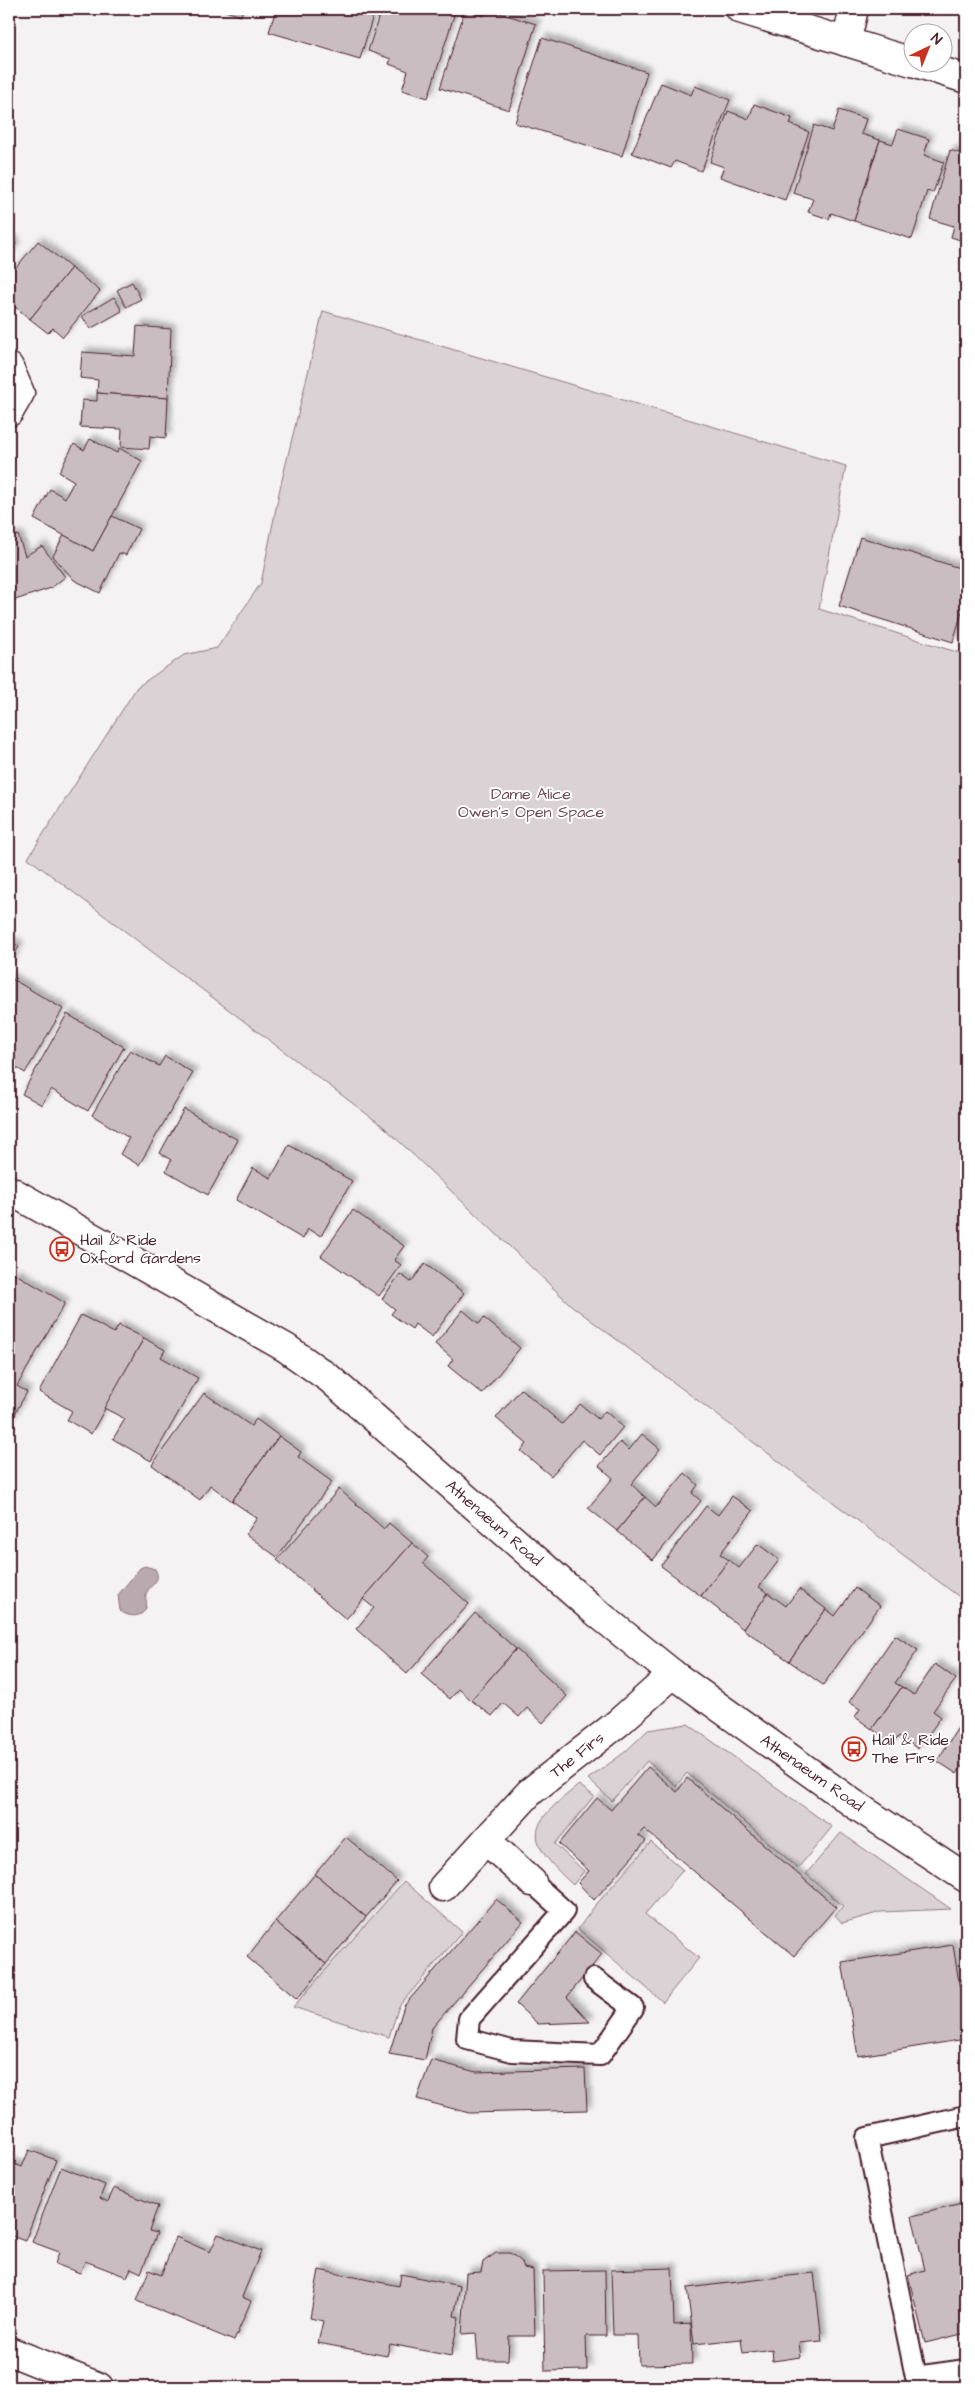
<svg xmlns="http://www.w3.org/2000/svg" width="975" height="2396" viewBox="0 0 975 2396" font-family="'Architects Daughter',sans-serif">
<style>
.green{fill:#dbd2d5;stroke:#927880}
.water{fill:#baa9ae;stroke:#8d727a}
.building{fill:#cabdc1;stroke:#4a1f2b;filter:url(#shadow)}
.lines{fill:none;stroke-linecap:round;stroke-linejoin:round}
.service-casing{stroke:#4a1f2b;stroke-width:24}
.minor-casing{stroke:#4a1f2b;stroke-width:31}
.tertiary-casing{stroke:#4a1f2b;stroke-width:31}
.service{stroke:#fff;stroke-width:20}
.minor{stroke:#fff;stroke-width:28}
.tertiary{stroke:#fff;stroke-width:28}
.labels{text-anchor:middle;dominant-baseline:central;stroke-width:4;stroke-linejoin:round;paint-order:stroke}
.park-label{font-size:16px;fill:#6e4c56;stroke:#fff}
.poi-label{font-size:16px;fill:#4a1f2b;stroke:#fff;text-anchor:start}
.street-label{font-size:16px;fill:#4a1f2b;stroke:#fff}
</style>
<defs>
<filter id="shadow"><feDropShadow dx="4.5" dy="-4.5" stdDeviation="2.5" flood-color="#0004"/></filter>
</defs>
<rect width="100%" height="100%" fill="#f4f2f2"/>
<filter id="ink" filterUnits="userSpaceOnUse"><feTurbulence type="fractalNoise" baseFrequency=".02" numOctaves="2"/><feDisplacementMap in="SourceGraphic" scale="10" xChannelSelector="R" yChannelSelector="G"/><feConvolveMatrix kernelMatrix="1 2 1 2 8 2 1 2 1" color-interpolation-filters="sRGB"/></filter>
<g filter="url(#ink)">
<g class="green">
<polygon points="323,311 846,466 819,609 966,655 966,1602 572,1306 384,1127 28,858 137,687 184,655 217,648 261,583 280,488"/>
<polygon points="688,1724 832,1827 798,1868 687,1773 676,1786 647,1761 612,1801 588,1779 625,1752 648,1730"/>
<path d="M579,1785L594,1796L555,1844L584,1871L573,1885C522,1838 527,1825 579,1785Z"/>
<polygon points="841,1833 951,1909 881,1912 842,1923 835,1915 843,1906 806,1874"/>
<polygon points="651,1842 683,1870 645,1914 699,1958 663,2002 578,1929 594,1907"/>
<polygon points="404,1881 462,1932 399,2006 389,2037 293,2007"/>
</g>
<path class="water" d="M145,1566L155,1569C162,1581 152,1583 147,1592C144,1598 148,1602 146,1607C143,1619 128,1617 120,1611L118,1595L140,1568Z"/>
<g class="building">
<polygon points="219,9 243,9 241,16"/>
<polygon points="276,9 375,9 360,59 269,32"/>
<polygon points="381,9 456,9 428,98 402,90 408,71 389,64 391,59 368,51"/>
<polygon points="486,9 536,24 509,110 440,88 465,10 484,16"/>
<polygon points="542,38 647,72 622,156 515,123"/>
<polygon points="661,83 691,95 695,86 730,100 701,171 675,161 671,168 632,153"/>
<polygon points="754,104 792,118 790,124 809,132 785,200 720,177 724,167 710,162 728,111 749,119"/>
<polygon points="839,110 866,119 861,134 880,140 854,221 831,213 829,219 808,212 813,199 793,193 814,125 832,131"/>
<polygon points="898,129 929,139 924,155 944,162 933,193 927,191 912,239 854,221 880,140 893,144"/>
<polygon points="950,150 966,155 966,242 951,237 954,226 930,219"/>
<polygon points="9,239 16,243 9,257"/>
<polygon points="38,241 71,268 30,319 9,302 14,293 9,289 9,276"/>
<polygon points="71,268 100,291 63,337 53,328 48,333 30,319"/>
<polygon points="132,282 141,299 126,307 117,290"/>
<polygon points="114,297 122,311 90,329 82,316"/>
<polygon points="137,326 171,329 168,398 97,393 98,380 80,378 82,352 135,356"/>
<polygon points="97,393 168,398 166,438 150,436 149,449 121,447 122,429 80,427 82,400 97,401"/>
<polygon points="90,439 117,453 119,448 142,461 93,551 34,519 50,489 65,498 74,481 59,472 74,444 84,450"/>
<polygon points="112,516 139,529 126,555 119,553 100,593 74,580 53,556 64,535 93,551"/>
<polygon points="18,535 25,556 42,546 65,577 51,588 9,602 9,538"/>
<polygon points="860,537 966,570 966,598 953,642 839,606"/>
<polygon points="9,941 19,946 9,966"/>
<polygon points="9,977 63,1009 25,1073 9,1063"/>
<polygon points="67,1014 124,1047 88,1111 51,1089 42,1105 22,1094"/>
<polygon points="130,1050 159,1066 165,1056 193,1073 139,1165 120,1154 129,1138 92,1115"/>
<polygon points="184,1109 238,1140 208,1195 166,1171 171,1160 160,1153"/>
<polygon points="289,1145 352,1181 321,1236 308,1229 303,1239 236,1200 253,1168 271,1178"/>
<polygon points="353,1210 404,1246 394,1260 401,1265 379,1296 321,1256"/>
<polygon points="425,1264 464,1293 432,1337 415,1324 412,1329 391,1314 395,1309 382,1299 400,1274 411,1282"/>
<polygon points="14,1273 65,1303 17,1386 27,1392 9,1424 9,1282"/>
<polygon points="463,1310 479,1324 484,1318 520,1348 482,1394 448,1366 453,1359 435,1344"/>
<polygon points="81,1315 114,1333 119,1325 144,1338 91,1434 67,1420 72,1411 39,1392"/>
<polygon points="144,1338 165,1350 161,1357 198,1378 151,1461 113,1439 125,1419 104,1408"/>
<polygon points="521,1389 562,1424 580,1404 598,1419 605,1411 623,1427 600,1455 582,1440 551,1476 521,1451 527,1444 496,1418"/>
<polygon points="204,1393 251,1426 256,1419 279,1436 232,1501 210,1485 200,1500 152,1465"/>
<polygon points="642,1434 660,1449 631,1484 645,1497 617,1531 588,1508 613,1478 599,1466 620,1442 629,1450"/>
<polygon points="279,1436 301,1452 298,1457 332,1482 277,1557 246,1534 257,1518 232,1501"/>
<polygon points="685,1473 698,1485 692,1493 701,1501 653,1560 617,1531 645,1497 656,1507"/>
<polygon points="339,1489 384,1529 389,1523 412,1543 346,1619 277,1560"/>
<polygon points="732,1496 753,1511 720,1554 729,1560 701,1596 661,1566 706,1506 718,1515"/>
<polygon points="412,1543 428,1557 423,1563 469,1604 407,1674 356,1629 374,1608 363,1599"/>
<polygon points="758,1544 779,1560 759,1587 768,1593 743,1629 701,1596 729,1560 739,1568"/>
<polygon points="855,1588 880,1606 823,1685 789,1661 826,1609 835,1616"/>
<polygon points="799,1589 826,1609 789,1661 743,1629 768,1593 786,1606"/>
<polygon points="475,1613 516,1649 471,1700 459,1689 450,1699 421,1674"/>
<polygon points="895,1635 918,1650 895,1683 902,1687 872,1729 855,1717 860,1709 849,1702"/>
<polygon points="516,1649 567,1696 543,1723 527,1708 519,1717 503,1703 492,1716 471,1700"/>
<polygon points="935,1664 956,1679 933,1711 941,1717 918,1749 899,1736 893,1744 872,1729 902,1687 914,1695"/>
<polygon points="966,1715 966,1768 962,1766 957,1774 937,1761"/>
<polygon points="648,1767 677,1792 687,1778 836,1907 794,1956 644,1829 638,1835 646,1841 594,1900 578,1883 589,1871 559,1844 597,1798 611,1810"/>
<polygon points="346,1837 397,1881 366,1917 315,1874"/>
<polygon points="315,1874 366,1917 326,1964 275,1922"/>
<polygon points="496,1899 523,1922 432,2028 425,2060 389,2054 404,2006"/>
<polygon points="275,1922 326,1964 297,1999 247,1957"/>
<polygon points="575,1932 602,1954 567,1997 590,2022 538,2024 516,2004"/>
<polygon points="953,1945 966,2027 966,2039 858,2056 842,1962"/>
<polygon points="431,2060 476,2072 585,2069 587,2110 469,2113 417,2099"/>
<polygon points="29,2150 56,2160 25,2241 9,2235 9,2162 22,2167"/>
<polygon points="61,2167 105,2185 100,2198 108,2202 114,2188 158,2206 149,2231 157,2233 141,2273 131,2268 127,2277 85,2261 80,2273 55,2264 59,2252 32,2242"/>
<polygon points="966,2203 966,2333 925,2343 908,2275 925,2270 912,2216"/>
<polygon points="218,2234 261,2251 242,2297 251,2301 234,2341 137,2301 149,2270 161,2275 176,2237 210,2252"/>
<polygon points="496,2253 510,2253 521,2261 524,2268 533,2270 535,2336 509,2336 508,2360 478,2360 476,2333 462,2334 466,2273 481,2272 483,2262"/>
<polygon points="672,2268 674,2325 691,2324 692,2364 639,2365 638,2335 613,2335 611,2270"/>
<polygon points="319,2270 399,2286 401,2274 460,2286 454,2316 459,2317 451,2356 390,2344 387,2356 318,2343 323,2321 310,2318"/>
<polygon points="605,2270 606,2336 586,2336 587,2370 545,2371 543,2271"/>
<polygon points="814,2273 822,2341 799,2343 801,2357 773,2361 772,2349 743,2353 741,2339 694,2344 687,2288"/>
</g>
<g class="lines">
<g class="service-casing">
<g id="service">
<polyline points="532,1882 564,1911 469,2019 467,2039 512,2051 600,2055 633,2008 594,1979"/>
<polyline points="966,2116 867,2138 916,2377 966,2370"/>
</g>
</g>
<g class="minor-casing">
<g id="minor">
<polyline points="740,9 912,62"/>
<polyline points="846,42 854,9"/>
<polyline points="913,62 966,79"/>
<polyline points="9,367 20,393 9,412"/>
<polyline points="9,1190 286,1348 330,1379 591,1608 673,1674 854,1804 966,1878"/>
<polyline points="486,1840 532,1882"/>
<polyline points="443,1887 530,1792 618,1723 673,1674"/>
</g>
</g>
<g class="tertiary-casing">
<polyline id="tertiary" points="9,2351 99,2387"/>
</g>
<use href="#service" class="service"/>
<use href="#minor" class="minor"/>
<use href="#tertiary" class="tertiary"/>
</g>
</g>
<defs>
<g id="bus-ring" transform="scale(1.25)"><circle r="9.5" fill="#fff" stroke="#c8321e" stroke-width="1.5"/><path d="M-5-6H5V4H4V6H2V4H-2V6H-4V4H-5ZM-3.5-4V0h7V-4ZM-3.5 1.2v1.5H-2V1.2ZM2 1.2v1.5H3.5V1.2Z" fill="#c8321e"/></g>
</defs>
<g fill-rule="evenodd">
<use href="#bus-ring" x="62" y="1249"/>
<use href="#bus-ring" x="854" y="1749"/>
</g>
<g class="labels">
<g class="park-label">
<text x="531" y="794">Dame Alice<tspan x="531" dy="18">Owen's Open Space</tspan></text>
</g>
<g class="poi-label">
<text x="80" y="1240">Hail &amp; Ride<tspan x="80" dy="18">Oxford Gardens</tspan></text>
<text x="872" y="1740">Hail &amp; Ride<tspan x="872" dy="18">The Firs</tspan></text>
</g>
<g class="street-label">
<text transform="translate(494 1523) rotate(41)">Athenaeum Road</text>
<text transform="translate(577 1755) rotate(-38)">The Firs</text>
<text transform="translate(812 1773) rotate(35)">Athenaeum Road</text>
</g>
</g>
<rect width="975" height="2396" fill="none" stroke="#fff" stroke-width="30"/>
<rect x="15" y="15" width="945" height="2366" fill="none" stroke="#4a1f2b" stroke-width="2" filter="url(#ink)"/>
<g transform="translate(928 48) rotate(43)"><circle r="24" fill="#ffffff" stroke="#b7a5aa"/>
<path d="M0-4L9 19L0 12L-9 19Z" fill="#c8321e"/>
<text y="-8" font-size="14" font-weight="bold" text-anchor="middle" fill="#4a1f2b">N</text>
</g>
</svg>
